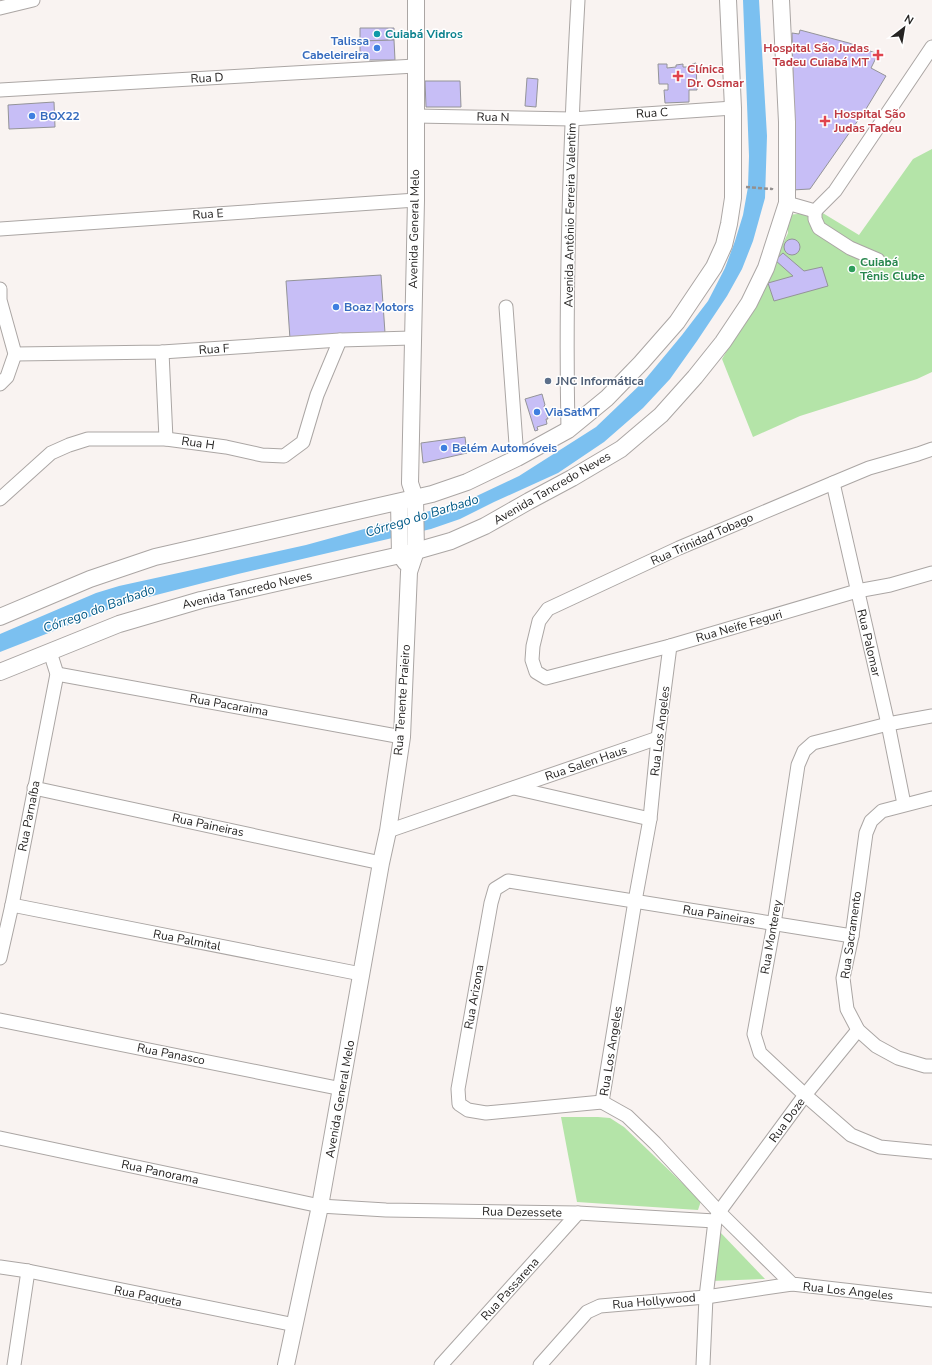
<svg xmlns="http://www.w3.org/2000/svg" width="932" height="1365" viewBox="0 0 932 1365" font-family="'Nunito Sans',sans-serif">
<style>
.green{fill:#b4e4a8}
.water{fill:#7bc0f0}
.building{fill:#c7bef6;stroke:#949498}
.lines{fill:none;stroke-linecap:round;stroke-linejoin:round}
.minor-casing{stroke:#aba6a4;stroke-width:15}
.major-casing{stroke:#aba6a4;stroke-width:18}
.path{stroke:#94908f;stroke-width:2.5;stroke-dasharray:4 2;stroke-linecap:butt}
.minor{stroke:#fff;stroke-width:13}
.major{stroke:#fff;stroke-width:16}
.culture-dot{fill:#0f9aa8;stroke:#fff;stroke-width:1.5}
.shop-dot{fill:#3f7fe0;stroke:#fff;stroke-width:1.5}
.health-dot{fill:#e0444e;stroke:#fff;stroke-width:1.5}
.leisure-dot{fill:#2e9e5b;stroke:#fff;stroke-width:1.5}
.service-dot{fill:#5c6f8a;stroke:#fff;stroke-width:1.5}
.labels{text-anchor:middle;dominant-baseline:central;stroke-width:3;stroke-linejoin:round;paint-order:stroke}
.culture-label{font-size:12px;font-weight:bold;fill:#0d838f;stroke:#fff;text-anchor:start}
.shop-label{font-size:12px;font-weight:bold;fill:#366cbe;stroke:#fff;text-anchor:start}
.health-label{font-size:12px;font-weight:bold;fill:#be3a42;stroke:#fff;text-anchor:start}
.street-label{font-size:12px;fill:#252322;stroke:#fff}
.leisure-label{font-size:12px;font-weight:bold;fill:#27864d;stroke:#fff;text-anchor:start}
.service-label{font-size:12px;font-weight:bold;fill:#4e5e75;stroke:#fff;text-anchor:start}
.water-label{font-size:13px;font-style:italic;fill:#005986;stroke:#fff}
</style>
<rect width="100%" height="100%" fill="#f9f3f1"/>
<g class="green">
<polygon points="932,149 932,372 917,379 800,416 753,437 722,359 755,303 788,233 786,215 821,212 859,235 913,159"/>
<polygon points="561,1117 598,1117 610,1118 624,1127 701,1201 698,1210 577,1202"/>
<polygon points="719,1231 765,1279 711,1281"/>
</g>
<polygon class="water" points="743,0 759,0 767,136 765,198 753,241 742,269 727,296 697,341 670,379 643,408 604,442 558,473 494,502 460,519 431,529 238,574 125,603 0,652 0,634 96,593 119,586 306,545 466,501 519,476 596,427 643,382 682,335 708,301 725,268 735,241 743,215 748,187 749,156"/>
<g class="building">
<polygon points="360,28 394,28 394,40 360,41"/>
<polygon points="800,30 849,43 878,54 871,68 886,76 866,109 810,189 792,190 795,172 792,33 799,34"/>
<polygon points="394,40 395,60 369,60 369,55 360,55 360,41"/>
<polygon points="696,63 697,90 689,90 689,102 665,103 664,90 668,90 668,84 659,84 658,64 667,64 667,68 676,67 676,65 683,64 683,67 692,67 692,64"/>
<polygon points="527,78 538,79 536,107 525,106"/>
<polygon points="425,81 460,81 461,107 426,107"/>
<polygon points="54,102 55,127 9,129 8,105"/>
<circle cx="792" cy="247" r="8"/>
<polygon points="783,253 804,271 822,267 828,286 774,301 768,283 793,276 775,260"/>
<polygon points="381,275 385,333 290,339 286,281"/>
<polygon points="542,394 545,405 544,406 548,419 546,419 547,424 537,427 538,430 535,431 525,399"/>
<polygon points="465,437 467,453 423,463 421,443"/>
</g>
<g class="lines">
<g class="minor-casing">
<g id="minor">
<polyline points="0,8 33,0"/>
<polyline points="0,90 415,66"/>
<polyline points="415,116 572,119 733,108"/>
<polyline points="787,203 815,211 835,191 932,47"/>
<polyline points="815,211 815,219 819,228 850,248 878,260"/>
<polyline points="0,229 416,200"/>
<polyline points="0,289 0,300 15,354 7,377 0,384"/>
<polyline points="506,307 517,458"/>
<polyline points="162,352 166,439"/>
<polyline points="15,354 162,352 340,340 412,338"/>
<path d="M568,430C565,287 570,143 578,0"/>
<polyline points="932,449 918,454 869,468 833,483 679,548 548,609 539,621 533,646 532,660 536,672 546,678 670,646 857,591 890,585 932,573"/>
<polyline points="833,483 888,724 904,804"/>
<polyline points="0,499 51,453 69,445 88,439 166,439 226,447 262,455 284,456 303,442 317,395 340,340"/>
<polyline points="670,646 658,738 650,819 635,901 602,1102 627,1116 655,1143 719,1212 792,1284 932,1300"/>
<polyline points="57,674 402,737"/>
<polyline points="932,716 888,724 813,743 804,751 798,765 774,924 754,1034 760,1053 805,1095 851,1135 880,1147 932,1152"/>
<polyline points="34,788 381,863"/>
<polyline points="514,788 650,819"/>
<polyline points="932,798 882,811 871,821 866,833 852,936 843,978 847,1009 858,1030 876,1046 898,1058 925,1066 932,1066"/>
<polyline points="388,831 658,738"/>
<polyline points="12,905 361,974"/>
<polyline points="0,958 12,905 57,674 50,652"/>
<polyline points="0,1020 342,1089"/>
<polyline points="602,1102 486,1113 468,1110 459,1104 458,1089 491,903 495,889 508,881 852,936"/>
<polyline points="0,1138 320,1206 386,1210 578,1213 715,1221 719,1212 805,1095 858,1030"/>
<polyline points="0,1267 28,1271 295,1325"/>
<polyline points="14,1365 28,1271"/>
<polyline points="441,1365 578,1213"/>
<polyline points="540,1365 587,1312 600,1306 706,1297 792,1284"/>
<polyline points="703,1365 706,1297 715,1221"/>
</g>
</g>
<g class="major-casing">
<g id="major">
<polyline points="399,502 400,555 406,563"/>
<polyline points="0,617 90,579 155,557 432,494 467,482 517,458 568,430 607,398 641,363 677,322 714,267 724,245 729,224 733,198 733,108 728,0"/>
<polyline points="0,672 119,624 201,600 409,553 451,541 485,526 529,501 572,478 621,449 661,415 695,377 723,342 749,303 766,268 787,203 787,122 781,0"/>
<polyline points="286,1365 320,1206 381,863 388,831 402,737 409,572 416,551 415,498 410,483 416,200 416,0"/>
</g>
</g>
<polyline class="path" points="746,187 772,189 772,188"/>
<use href="#minor" class="minor"/>
<use href="#major" class="major"/>
</g>
<circle class="culture-dot" cx="377" cy="34" r="4"/>
<g class="shop-dot">
<circle cx="377" cy="48" r="4"/>
<circle cx="32" cy="116" r="4"/>
<circle cx="336" cy="307" r="4"/>
<circle cx="537" cy="412" r="4"/>
<circle cx="444" cy="448" r="4"/>
</g>
<g class="health-dot">
<path d="M876 49h4v4h4v4h-4v4h-4v-4h-4v-4h4z"/>
<path d="M676 70h4v4h4v4h-4v4h-4v-4h-4v-4h4z"/>
<path d="M823 115h4v4h4v4h-4v4h-4v-4h-4v-4h4z"/>
</g>
<circle class="leisure-dot" cx="852" cy="269" r="4"/>
<circle class="service-dot" cx="548" cy="381" r="4"/>
<g class="labels">
<g class="culture-label">
<text x="385" y="34">Cuiabá Vidros</text>
</g>
<g class="shop-label">
<text x="369" y="41" text-anchor="end">Talissa<tspan x="369" dy="14">Cabeleireira</tspan></text>
<text x="40" y="116">BOX22</text>
<text x="344" y="307">Boaz Motors</text>
<text x="545" y="412">ViaSatMT</text>
<text x="452" y="448">Belém Automóveis</text>
</g>
<g class="health-label">
<text x="869" y="48" text-anchor="end">Hospital São Judas<tspan x="869" dy="14">Tadeu Cuiabá MT</tspan></text>
<text x="687" y="69">Clínica<tspan x="687" dy="14">Dr. Osmar</tspan></text>
<text x="834" y="114">Hospital São<tspan x="834" dy="14">Judas Tadeu</tspan></text>
</g>
<g class="street-label">
<text transform="translate(207 78) rotate(-3)">Rua D</text>
<text transform="translate(652 113) rotate(-4)">Rua C</text>
<text transform="translate(493 117) rotate(1)">Rua N</text>
<text transform="translate(208 214) rotate(-4)">Rua E</text>
<text transform="translate(570 215) rotate(-89)">Avenida Antônio Ferreira Valentim</text>
<text transform="translate(414 229) rotate(-89)">Avenida General Melo</text>
<text transform="translate(214 349) rotate(-4)">Rua F</text>
<text transform="translate(198 443) rotate(8)">Rua H</text>
<text transform="translate(552 488) rotate(-30)">Avenida Tancredo Neves</text>
<text transform="translate(702 539) rotate(-24)">Rua Trinidad Tobago</text>
<text transform="translate(247 590) rotate(-13)">Avenida Tancredo Neves</text>
<text transform="translate(739 626) rotate(-16)">Rua Neife Feguri</text>
<text transform="translate(869 643) rotate(77)">Rua Palomar</text>
<text transform="translate(402 700) rotate(-86)">Rua Tenente Praieiro</text>
<text transform="translate(229 705) rotate(10)">Rua Pacaraima</text>
<text transform="translate(660 731) rotate(-83)">Rua Los Angeles</text>
<text transform="translate(586 763) rotate(-19)">Rua Salen Haus</text>
<text transform="translate(29 816) rotate(-79)">Rua Parnaíba</text>
<text transform="translate(208 825) rotate(12)">Rua Paineiras</text>
<text transform="translate(719 915) rotate(9)">Rua Paineiras</text>
<text transform="translate(851 935) rotate(-82)">Rua Sacramento</text>
<text transform="translate(771 937) rotate(-80)">Rua Monterey</text>
<text transform="translate(187 940) rotate(11)">Rua Palmital</text>
<text transform="translate(474 997) rotate(-80)">Rua Arizona</text>
<text transform="translate(611 1051) rotate(-81)">Rua Los Angeles</text>
<text transform="translate(171 1054) rotate(11)">Rua Panasco</text>
<text transform="translate(340 1099) rotate(-80)">Avenida General Melo</text>
<text transform="translate(787 1120) rotate(-54)">Rua Doze</text>
<text transform="translate(160 1172) rotate(12)">Rua Panorama</text>
<text transform="translate(522 1212) rotate(1)">Rua Dezessete</text>
<text transform="translate(510 1289) rotate(-48)">Rua Passarena</text>
<text transform="translate(848 1291) rotate(6)">Rua Los Angeles</text>
<text transform="translate(148 1296) rotate(11)">Rua Paqueta</text>
<text transform="translate(654 1301) rotate(-5)">Rua Hollywood</text>
</g>
<g class="leisure-label">
<text x="860" y="262">Cuiabá<tspan x="860" dy="14">Tênis Clube</tspan></text>
</g>
<g class="service-label">
<text x="556" y="381">JNC Informática</text>
</g>
<g class="water-label">
<text transform="translate(422 516) rotate(-17)">Córrego do Barbado</text>
<text transform="translate(99 609) rotate(-20)">Córrego do Barbado</text>
</g>
</g>
<g transform="translate(904 28) rotate(31)" stroke="#ffffff" stroke-width="3" paint-order="stroke">
<path d="M0-3L7 15L0 10L-7 15Z" fill="#252322"/>
<text y="-6" font-size="11" font-weight="bold" text-anchor="middle" fill="#252322">N</text>
</g>
</svg>
